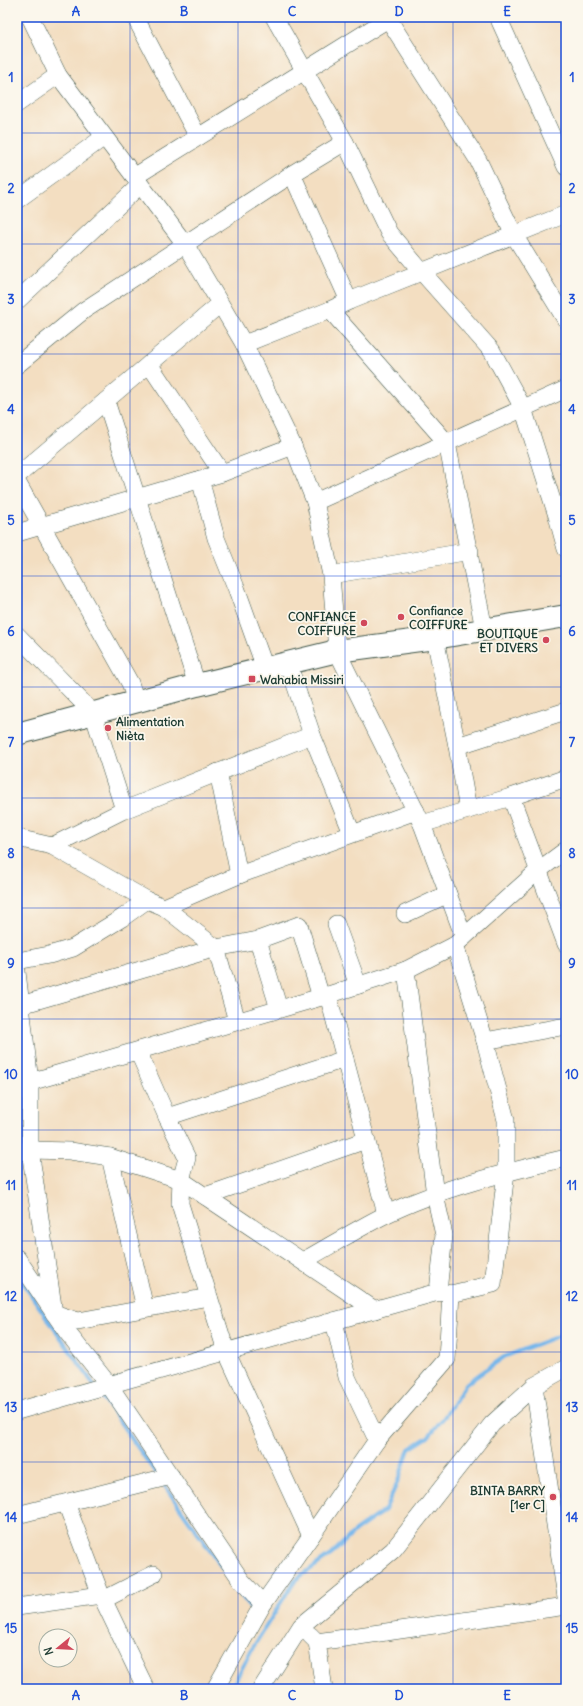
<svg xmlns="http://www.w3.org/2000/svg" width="583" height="1706" viewBox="0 0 583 1706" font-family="Delius,sans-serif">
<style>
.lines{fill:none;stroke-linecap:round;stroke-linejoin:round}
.stream{stroke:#77b7eb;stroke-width:4}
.minor-casing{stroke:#3f5549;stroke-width:18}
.major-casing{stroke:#3f5549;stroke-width:24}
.minor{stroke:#fff;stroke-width:17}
.major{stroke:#fff;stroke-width:22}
.grid{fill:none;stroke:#1d4ed8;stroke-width:1;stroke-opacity:0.55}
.poi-dot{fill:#d1495b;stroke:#fbf7ec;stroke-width:1.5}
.labels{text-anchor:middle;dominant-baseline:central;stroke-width:3.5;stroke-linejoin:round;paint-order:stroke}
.poi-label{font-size:12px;font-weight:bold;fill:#1f3d34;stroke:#fbf7ec;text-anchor:start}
.neatline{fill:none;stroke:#1d4ed8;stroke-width:1.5}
.grid-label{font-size:13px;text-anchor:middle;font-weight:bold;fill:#1d4ed8}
</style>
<rect width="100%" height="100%" fill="#fbf7ec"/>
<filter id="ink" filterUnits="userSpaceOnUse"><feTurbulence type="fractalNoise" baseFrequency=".025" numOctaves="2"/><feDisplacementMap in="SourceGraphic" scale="8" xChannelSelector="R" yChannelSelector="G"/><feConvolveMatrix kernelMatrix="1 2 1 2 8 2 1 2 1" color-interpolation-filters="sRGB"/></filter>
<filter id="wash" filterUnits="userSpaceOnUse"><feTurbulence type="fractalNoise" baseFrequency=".012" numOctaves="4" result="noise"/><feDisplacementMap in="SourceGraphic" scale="16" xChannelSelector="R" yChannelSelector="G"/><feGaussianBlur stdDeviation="0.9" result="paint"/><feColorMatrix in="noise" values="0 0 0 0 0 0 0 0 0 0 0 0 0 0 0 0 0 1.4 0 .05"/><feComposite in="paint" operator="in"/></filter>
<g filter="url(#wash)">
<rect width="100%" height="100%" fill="#f3dec1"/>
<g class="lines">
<g class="stream">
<polyline points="17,1275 94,1385"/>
<polyline points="99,1392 157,1475"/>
<polyline points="162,1482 253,1612"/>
<polyline points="231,1689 252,1649 295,1580 332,1554 355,1531 385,1510 398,1481 409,1449 428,1437 445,1416 466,1384 504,1357 566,1333"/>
</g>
</g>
</g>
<g filter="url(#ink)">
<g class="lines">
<g class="minor-casing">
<g id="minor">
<polyline points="30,17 58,75 185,244 244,344 293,446 315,502 331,575 337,651 422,824 464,937"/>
<polyline points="135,17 198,137"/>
<polyline points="274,17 345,142 389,233 422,272 492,351 523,408 557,516 566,549"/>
<polyline points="387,17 478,160 514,235 566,320"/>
<polyline points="498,17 566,167"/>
<polyline points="17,104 58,75"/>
<polyline points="292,174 349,301"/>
<polyline points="134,177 391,17"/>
<polyline points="17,200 104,137"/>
<polyline points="17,301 140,185"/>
<polyline points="330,310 447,443 484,629"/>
<polyline points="244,344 330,310 349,301 566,214"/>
<polyline points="149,364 222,473"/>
<polyline points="17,365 83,311 292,174 345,142"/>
<polyline points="106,401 197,685"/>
<polyline points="17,476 220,304"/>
<polyline points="200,479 216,538 237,590 265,668"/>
<polyline points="17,482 130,683 136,701"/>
<polyline points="315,502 566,389"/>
<polyline points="17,533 222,473 293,446"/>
<polyline points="331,575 470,551"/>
<polyline points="17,635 93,713 124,810"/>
<polyline points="435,638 457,746 468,810"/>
<polyline points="288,663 312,735 352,833"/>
<polyline points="457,746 566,711"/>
<polyline points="218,772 239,875"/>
<polyline points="511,797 566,944"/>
<polyline points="422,824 511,797 566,778"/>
<polyline points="17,838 52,846 147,900 164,907 216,948 237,1021"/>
<polyline points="52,846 124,810 312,735"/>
<polyline points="164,907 239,875 416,811"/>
<polyline points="405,914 448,894"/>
<polyline points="336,924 358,985"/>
<polyline points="258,940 279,1009"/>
<polyline points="17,961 49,955 73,948 122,918 147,900"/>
<polyline points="406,970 435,1195 444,1235 438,1292"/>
<polyline points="17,972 30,1082 30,1150 54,1313 78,1321 209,1297"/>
<polyline points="328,995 386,1214"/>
<polyline points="21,1005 216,948 258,940 299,925 321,997"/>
<polyline points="485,1041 566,1026"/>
<polyline points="138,1051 167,1117 187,1158 181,1180 180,1204 226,1351 311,1536"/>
<polyline points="30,1082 328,995 406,970 455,945 539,870 566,850"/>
<polyline points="167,1117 345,1059"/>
<polyline points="17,1152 30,1150 70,1151 110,1157 181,1180 375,1310"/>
<polyline points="110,1157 145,1308"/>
<polyline points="205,1196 366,1140"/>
<polyline points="17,1258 67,1332 109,1385 241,1580 263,1604"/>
<path d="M303,1261C330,1246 357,1229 385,1215C440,1188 507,1172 566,1158"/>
<polyline points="334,1321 347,1377 377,1440"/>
<polyline points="534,1386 566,1597"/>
<polyline points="17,1411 334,1321 438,1292 451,1294 493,1284 506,1172 506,1120 485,1041 455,945"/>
<polyline points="66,1503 101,1595 146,1689"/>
<polyline points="17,1515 171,1476"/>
<polyline points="103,1600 154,1574"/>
<polyline points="17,1607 101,1595"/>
<polyline points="310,1635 317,1642 324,1689"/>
<polyline points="317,1642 566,1606"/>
<polyline points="215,1689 263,1604 311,1536 377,1440 447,1359 451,1294"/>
<polyline points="261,1689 301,1626 393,1550 492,1424 534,1386 566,1368"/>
</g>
</g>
<g class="major-casing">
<polyline id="major" points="17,734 197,685 337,651 435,638 566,616"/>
</g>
<use href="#minor" class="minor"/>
<use href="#major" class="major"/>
</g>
</g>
<path class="grid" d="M130,17V1689M238,17V1689M345,17V1689M453,17V1689M17,133H566M17,244H566M17,354H566M17,465H566M17,576H566M17,687H566M17,798H566M17,908H566M17,1019H566M17,1130H566M17,1241H566M17,1352H566M17,1462H566M17,1573H566"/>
<g class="poi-dot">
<circle cx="401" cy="617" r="4"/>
<circle cx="364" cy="623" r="4"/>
<circle cx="546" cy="640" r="4"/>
<rect x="248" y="675" width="8" height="8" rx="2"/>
<circle cx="108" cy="728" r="4"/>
<circle cx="553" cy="1497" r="4"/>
</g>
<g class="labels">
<g class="poi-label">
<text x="409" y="610">Confiance<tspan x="409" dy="14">COIFFURE</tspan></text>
<text x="356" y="616" text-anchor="end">CONFIANCE<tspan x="356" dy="14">COIFFURE</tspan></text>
<text x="538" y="633" text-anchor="end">BOUTIQUE<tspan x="538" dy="14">ET DIVERS</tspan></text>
<text x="260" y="679">Wahabia Missiri</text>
<text x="116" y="721">Alimentation<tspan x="116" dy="14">Nièta</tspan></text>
<text x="545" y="1490" text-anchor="end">BINTA BARRY<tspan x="545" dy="14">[1er C]</tspan></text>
</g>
</g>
<rect width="583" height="1706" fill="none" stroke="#fbf7ec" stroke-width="44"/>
<g transform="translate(58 1648) rotate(252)"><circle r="19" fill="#fbf7ec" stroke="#a3ada2"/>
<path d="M0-3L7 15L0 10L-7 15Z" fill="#d1495b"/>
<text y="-6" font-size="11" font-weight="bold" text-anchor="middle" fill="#1f3d34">N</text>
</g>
<rect x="22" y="22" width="539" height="1662" class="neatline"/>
<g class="grid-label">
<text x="76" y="16">A</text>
<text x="184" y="16">B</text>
<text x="292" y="16">C</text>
<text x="399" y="16">D</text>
<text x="507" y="16">E</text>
<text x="11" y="82">1</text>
<text x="572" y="82">1</text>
<text x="11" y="193">2</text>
<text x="572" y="193">2</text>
<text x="11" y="304">3</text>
<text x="572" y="304">3</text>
<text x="11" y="414">4</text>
<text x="572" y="414">4</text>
<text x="11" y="525">5</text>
<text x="572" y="525">5</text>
<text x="11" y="636">6</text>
<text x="572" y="636">6</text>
<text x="11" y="747">7</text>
<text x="572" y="747">7</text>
<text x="11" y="858">8</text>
<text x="572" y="858">8</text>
<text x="11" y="968">9</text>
<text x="572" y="968">9</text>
<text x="11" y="1079">10</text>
<text x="572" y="1079">10</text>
<text x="11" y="1190">11</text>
<text x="572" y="1190">11</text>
<text x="11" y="1301">12</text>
<text x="572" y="1301">12</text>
<text x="11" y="1412">13</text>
<text x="572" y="1412">13</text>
<text x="11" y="1522">14</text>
<text x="572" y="1522">14</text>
<text x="11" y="1633">15</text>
<text x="572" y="1633">15</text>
<text x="76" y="1700">A</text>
<text x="184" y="1700">B</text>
<text x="292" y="1700">C</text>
<text x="399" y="1700">D</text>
<text x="507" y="1700">E</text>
</g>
</svg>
